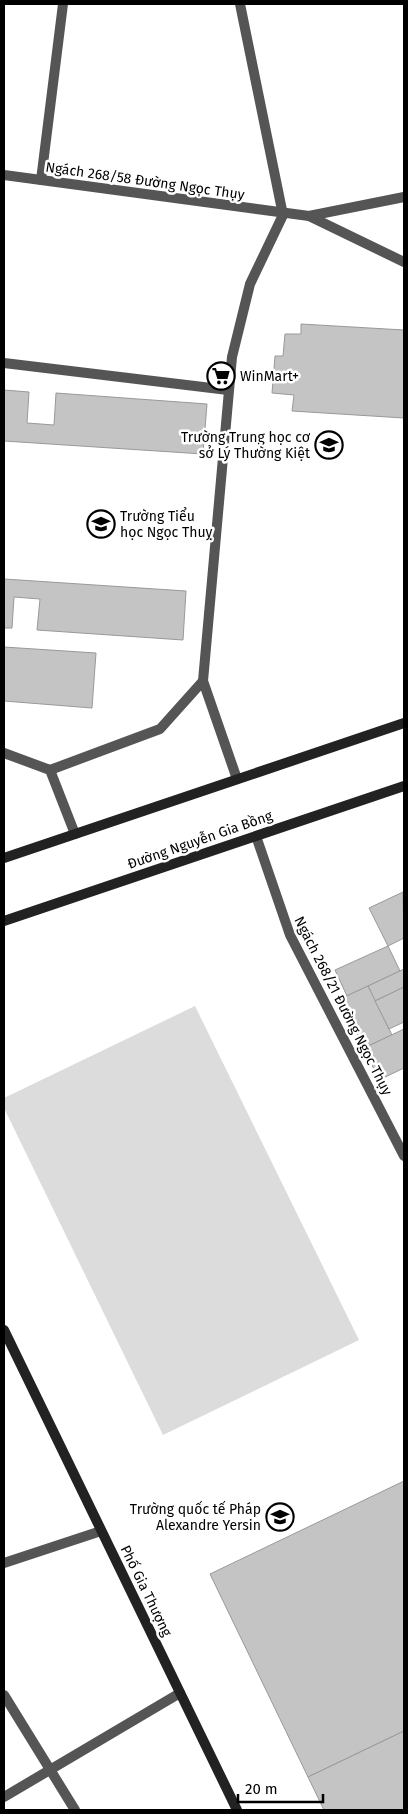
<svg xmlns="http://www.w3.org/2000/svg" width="408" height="1814" viewBox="0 0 408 1814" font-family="'Fira Sans',sans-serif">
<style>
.green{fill:#dcdcdc}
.building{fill:#c4c4c4;stroke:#999}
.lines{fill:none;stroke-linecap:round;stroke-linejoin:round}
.lane{stroke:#555;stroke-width:10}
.street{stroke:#555;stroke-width:10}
.secondary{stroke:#222;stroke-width:10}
.labels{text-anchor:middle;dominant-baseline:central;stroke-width:5;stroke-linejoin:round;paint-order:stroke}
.street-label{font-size:14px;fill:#000;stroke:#fff}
.poi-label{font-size:14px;fill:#000;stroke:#fff;text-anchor:start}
</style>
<rect width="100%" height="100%" fill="#fff"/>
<polygon class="green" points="195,1006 359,1340 163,1435 4,1108 4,1098"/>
<g class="building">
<polygon points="301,324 404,330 404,418 292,411 294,395 272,393 275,356 283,356 285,334 301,334"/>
<polygon points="4,390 29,392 27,423 54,425 56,393 207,404 203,454 4,441"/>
<polygon points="4,579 186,591 183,640 37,630 40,599 14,597 12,628 4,628"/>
<polygon points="4,647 96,653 92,708 4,701"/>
<polygon points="403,892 404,938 388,946 369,908"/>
<polygon points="388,946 400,971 347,996 335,970"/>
<polygon points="404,969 404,987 375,1001 368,986"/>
<polygon points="368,986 392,1035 364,1048 340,999"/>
<polygon points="404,987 404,1022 389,1029 375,1001"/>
<polygon points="404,1029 404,1068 379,1080 364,1048"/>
<polygon points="404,1481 404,1731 308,1777 210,1574"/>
<polygon points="404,1731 404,1810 324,1810 308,1777"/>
</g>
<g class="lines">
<g class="lane">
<polyline points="41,180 63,4"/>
<polyline points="4,363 228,390"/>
<polyline points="4,1695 75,1810"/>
<polyline points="4,1797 180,1693"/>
</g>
<g class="street">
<polyline points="4,175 309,216 404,197"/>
<polyline points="309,216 404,262"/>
<polyline points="4,753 50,770 75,834"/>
<polyline points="50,770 160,729 203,681"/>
<polyline points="237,779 203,681 232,357 250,284 283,215 240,4"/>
<polyline points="256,836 290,935 404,1156"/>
<polyline points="4,1563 101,1531"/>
</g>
<g class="secondary">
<polyline points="4,858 404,723"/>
<polyline points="4,921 404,786"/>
<polyline points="4,1330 237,1810"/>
</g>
</g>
<defs>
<g id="supermarket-ring" transform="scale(1.4375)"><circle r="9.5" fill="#fff" stroke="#000" stroke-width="1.5"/><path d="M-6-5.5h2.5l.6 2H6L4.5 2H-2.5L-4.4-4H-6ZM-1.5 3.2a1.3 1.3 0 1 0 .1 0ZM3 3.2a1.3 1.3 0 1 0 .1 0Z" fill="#000"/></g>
<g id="school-ring" transform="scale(1.4375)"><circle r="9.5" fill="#fff" stroke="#000" stroke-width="1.5"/><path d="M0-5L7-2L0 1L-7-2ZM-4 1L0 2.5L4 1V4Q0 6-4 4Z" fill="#000"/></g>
</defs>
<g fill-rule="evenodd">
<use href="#supermarket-ring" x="221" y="376"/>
<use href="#school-ring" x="329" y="445"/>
<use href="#school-ring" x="101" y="524"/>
<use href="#school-ring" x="280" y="1517"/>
</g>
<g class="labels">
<g class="street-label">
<text transform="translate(145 181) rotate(8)">Ngách 268/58 Đường Ngọc Thụy</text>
<text transform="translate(200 840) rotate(-19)">Đường Nguyễn Gia Bồng</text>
<text transform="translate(343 1006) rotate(63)">Ngách 268/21 Đường Ngọc Thụy</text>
<text transform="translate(146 1591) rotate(64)">Phố Gia Thượng</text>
</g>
<g class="poi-label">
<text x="240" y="376">WinMart+</text>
<text x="310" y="437" text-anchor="end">Trường Trung học cơ<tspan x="310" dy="16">sở Lý Thường Kiệt</tspan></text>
<text x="120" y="516">Trường Tiểu<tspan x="120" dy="16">học Ngọc Thuỵ</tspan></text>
<text x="261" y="1509" text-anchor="end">Trường quốc tế Pháp<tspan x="261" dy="16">Alexandre Yersin</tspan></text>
</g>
</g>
<rect width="408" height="1814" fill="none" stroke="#000000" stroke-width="10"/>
<path d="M238 1794v8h85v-8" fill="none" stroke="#000000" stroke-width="2.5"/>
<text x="245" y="1794" font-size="15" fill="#000000" stroke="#ffffff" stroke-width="4" paint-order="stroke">20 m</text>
</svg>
